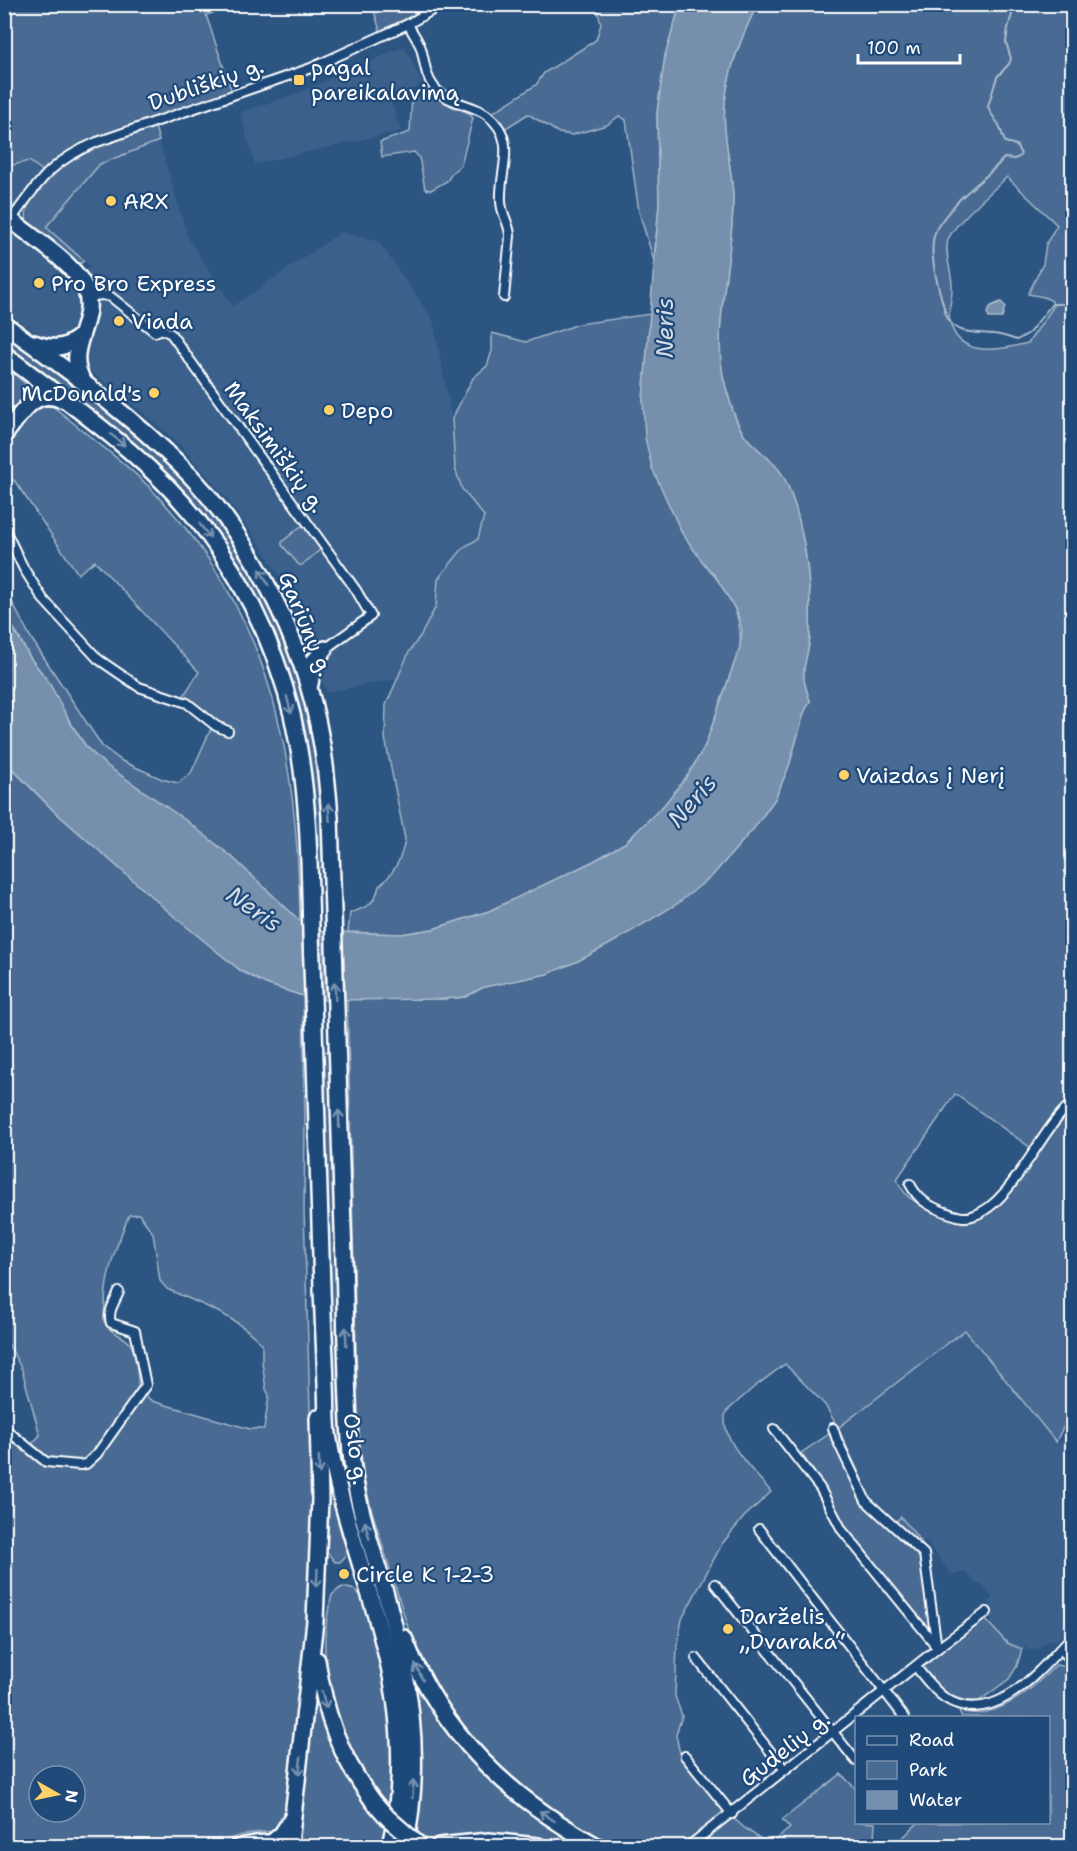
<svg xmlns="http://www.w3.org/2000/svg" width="1077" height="1851" viewBox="0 0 1077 1851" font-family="'Shantell Sans',sans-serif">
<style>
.built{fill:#3b618b}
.green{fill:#486b92;stroke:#a4b5c8;stroke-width:1.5;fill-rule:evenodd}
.water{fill:#748fad;stroke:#acbcce;stroke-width:1.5}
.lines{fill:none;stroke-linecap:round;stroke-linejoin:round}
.stream{stroke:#acbcce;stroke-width:2}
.street-casing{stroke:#fff;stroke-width:12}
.secondary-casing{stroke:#fff;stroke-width:15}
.highway-casing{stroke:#fff;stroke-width:20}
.street{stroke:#1f4a7a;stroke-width:8}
.secondary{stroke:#1f4a7a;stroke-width:10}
.highway{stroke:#1f4a7a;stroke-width:15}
.highway-bridge-casing{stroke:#fff;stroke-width:20;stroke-linecap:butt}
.highway-bridge{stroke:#1f4a7a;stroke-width:15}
.oneway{stroke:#7992af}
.poi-dot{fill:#ffd166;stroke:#1f4a7a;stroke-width:2}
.labels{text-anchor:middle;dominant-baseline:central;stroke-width:4.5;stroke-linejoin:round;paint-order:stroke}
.poi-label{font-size:22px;fill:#fff;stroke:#1f4a7a;text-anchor:start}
.street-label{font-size:22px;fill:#fff;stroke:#1f4a7a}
.water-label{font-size:24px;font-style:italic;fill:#d5dde6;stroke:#1f4a7a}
</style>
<rect width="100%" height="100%" fill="#2c5582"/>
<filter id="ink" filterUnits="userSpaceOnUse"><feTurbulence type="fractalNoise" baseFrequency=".0167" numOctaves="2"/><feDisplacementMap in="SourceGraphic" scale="12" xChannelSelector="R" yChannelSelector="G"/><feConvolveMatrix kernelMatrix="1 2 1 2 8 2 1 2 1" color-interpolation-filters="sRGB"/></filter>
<g filter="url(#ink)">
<g class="built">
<polygon points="405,46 422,84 391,102 401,131 255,164 240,113 303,91"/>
<polygon points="159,141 188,238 233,306 341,232 379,242 433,320 452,419 455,468 462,489 484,516 478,539 464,547 438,579 436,606 421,635 409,652 397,679 326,692 308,639 279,576 263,549 225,496 180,445 156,423 84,366 84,274 90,266 46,227 100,164"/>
<polygon points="29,161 43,171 5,223 5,167"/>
<polygon points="12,235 20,235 27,239 72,278 84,299 75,336 54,345 5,311 4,237"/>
<polygon points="965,1330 1055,1442 1071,1438 1072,1440 1072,1624 1058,1639 1054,1641 1051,1639 1034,1651 1032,1649 1029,1651 1025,1647 1022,1649 1007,1643 990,1623 993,1620 985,1610 990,1606 991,1603 988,1602 993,1598 980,1583 976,1585 972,1577 965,1572 952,1575 925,1540 922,1543 902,1517 895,1522 867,1495 863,1482 838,1428"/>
</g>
<g class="green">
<polygon points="372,4 435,4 435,5 380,31"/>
<polygon points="4,5 240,5 206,15 232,92 83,143 63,154 43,171 29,161 5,167"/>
<polygon points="596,5 680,5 665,56 657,113 659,204 654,261 639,212 626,120 619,116 607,125 572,135 559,133 528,114 506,128 501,127 492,113 536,85 544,73 596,40 601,24"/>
<path d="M757,5H1072V1429L1066,1421L1056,1442L965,1330L838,1428L863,1482L867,1495L895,1522L901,1517L922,1543L933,1634L844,1526L823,1485L801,1453L838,1428L825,1405L785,1364L753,1388L726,1412C718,1439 756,1473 771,1492L744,1517L722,1544L682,1619L677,1646L675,1696L682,1716L676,1735L679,1749L683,1761L726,1812L684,1846H611L541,1805L501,1771L452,1715L414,1647L371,1508L364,1480L358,1424L347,998L444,999L465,997L484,987L547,974L712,876L754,828L775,799L789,766L804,713L810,701C807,691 802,680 804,670C805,658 810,647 810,634C811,597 808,557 799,521C796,508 788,481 779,470C770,458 757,450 747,438C736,426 731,404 726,388C709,332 734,258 733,198C732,163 720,130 726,94C731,62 743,34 757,5ZM1007,177L1057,225L1046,244L1043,264L1028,294L1044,297L1052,301L1053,307L1028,343C1000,350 959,359 950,322C947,312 953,297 952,286C952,272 944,254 948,240C953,224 993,191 1007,177ZM955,1094L1038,1153C1011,1193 983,1242 929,1210C910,1198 906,1199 897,1179Z"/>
<path d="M428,86C435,94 441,101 451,106C459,110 468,110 473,118L461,165L453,172L447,181L431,190L425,189L419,157L414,152L382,157L380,142L410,132L412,95Z"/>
<path d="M155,126L159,141L100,164L46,227L84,261L81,263H74C63,254 38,238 30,228C23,218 27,206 33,197C60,153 109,142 155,126Z"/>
<path d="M650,314L643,401L702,561C725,587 743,611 740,647L705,746L688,775L664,805L625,843L594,861L489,911L433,929L401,934L348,932L350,913C366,908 375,904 379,886C394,874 402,858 405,839L385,738L386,705L409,652L421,635L436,606L438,579L464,547L478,539L484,516L462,489L455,468L452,419L473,378L487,366L492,351V333L526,342L579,324Z"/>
<path d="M4,333C43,362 84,389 121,420C216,498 288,605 313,726C323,773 323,820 325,867L316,868C315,822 314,774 303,728C283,638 240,547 174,481C122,430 62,388 5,344Z"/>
<path d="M5,367C34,391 64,415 93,439C113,455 134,471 152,490C272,613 297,754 300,921L232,857L188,822L106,765L87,748L70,722L48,681L31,659L5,612L4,587L31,638L102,746L122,761L162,779L178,783L191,773L214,722L184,695L199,672L95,561L78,574L14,480L5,483Z"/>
<polygon points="304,526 308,529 321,549 302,565 299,565 282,545 282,542 300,527"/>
<path d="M4,761L54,811L176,918L266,984L303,996L305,1121L304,1210L313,1512L305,1651L286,1819L278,1831C254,1832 235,1834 215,1846H5L4,1548L9,1532L4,1520L5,1423L30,1446L40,1435L22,1370L8,1343L5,1340ZM139,1214L153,1233L160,1281L167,1289C202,1305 235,1315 262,1344V1362L266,1389L269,1395L264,1429H250L152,1401L139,1390C137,1376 138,1358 131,1345C125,1334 108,1334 104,1321C103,1316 105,1308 105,1303C106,1270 117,1245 129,1215ZM39,1776H75V1812H39Z"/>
<polygon points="325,1051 329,1052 342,1446 354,1514 349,1509 335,1439 321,1054"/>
<polygon points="328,1478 331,1480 341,1532 346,1547 345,1557 340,1562 335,1562 327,1552 328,1527 326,1500"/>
<path d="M343,1587L355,1590L361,1596L379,1649L388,1688L394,1751L392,1803L386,1805C338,1747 311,1670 332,1595L339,1589Z"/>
<polygon points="984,1618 1007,1643 1022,1649 1017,1666 1009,1679 979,1701 967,1701 951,1697 939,1689 923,1670 923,1666"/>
<path d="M1056,1665L1072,1668V1713L1065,1720L1072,1730V1846H894L918,1823L1048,1822V1718L962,1717L959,1711C966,1712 975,1714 982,1713C1013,1707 1035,1686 1056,1665Z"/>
<path d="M412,1675L436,1716L471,1757L584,1846H566L519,1837L441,1841L412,1846C416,1808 422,1769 420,1730C419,1711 415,1693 412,1675Z"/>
<polygon points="314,1683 333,1747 358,1790 387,1827 383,1846 315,1846 294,1838"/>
<polygon points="841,1774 856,1789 856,1822 875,1823 874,1838 878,1845 882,1846 696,1846 733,1818 747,1830 770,1845 790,1828 782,1820"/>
</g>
<g class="water">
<path d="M680,5H757C743,34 731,62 726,94C720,130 732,163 733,198C734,258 709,333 726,388C731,404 736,426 747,438C757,450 770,458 779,470C788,481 796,508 799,521C808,557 811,597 810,634C810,647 805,658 804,670C802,680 807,691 810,701L804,713L789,766L775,799L754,828L712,876L677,904L610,944L576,962L547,974L484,987L465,997L444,999L325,1000L303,996L266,984L241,971L176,918L54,811L5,761L4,612L31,659L48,681L70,722L87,748L106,765L188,822L232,857L300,921L320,931L331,932L401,934L433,929L489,911L594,861L625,843L664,805L688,775L705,746L740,647L742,630L737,612L716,577L702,561L682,533L652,468L645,437L643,400L659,204L657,113L665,56Z"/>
<polygon points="1001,302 1005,306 1002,318 989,318 987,313 991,306"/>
</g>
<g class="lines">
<path class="stream" d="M1015,4L1008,28L1006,42L1011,59L1009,64L997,77L988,106L990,112L999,125L1005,142L1016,145L1021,154L1019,157L1014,159L1004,158C991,174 975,184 960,199C953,207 942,219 937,228C925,251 940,291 946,315C954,335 974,332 993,334C1001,334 1009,338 1017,340L1029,333L1052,304H1072"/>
<g class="street-casing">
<g id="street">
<path d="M408,24C412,32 418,40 421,48C425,62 425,76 434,87C447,104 471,103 487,115C519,140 499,169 501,201C501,214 510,224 510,236L504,297"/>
<path d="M11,220C40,180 50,162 97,142L311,68L408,24L443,4"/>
<polyline points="88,297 102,295 111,297 155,332 162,329 171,334 356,590 371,616 325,649"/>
<polyline points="4,528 24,569 43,599 98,659 139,687 187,703 216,726 228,731"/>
<path d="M910,1184C918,1200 929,1206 945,1212C954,1215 963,1219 972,1216C1012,1205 1039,1130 1072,1103"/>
<path d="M4,1428L46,1462L80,1465L86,1464L97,1454L146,1385L135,1331L111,1323C107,1312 115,1302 119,1292"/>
<polyline points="833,1428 837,1440 866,1501 924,1554 936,1641 934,1644"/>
<polyline points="774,1429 820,1488 842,1530 938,1648"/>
<polyline points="759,1529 905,1718"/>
<polyline points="715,1584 856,1761"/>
<polyline points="1060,1649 1072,1660"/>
<polyline points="696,1658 785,1770"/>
<path d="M916,1667C925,1678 933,1690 945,1698C994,1730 1042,1668 1072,1636"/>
<polyline points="685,1756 732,1814"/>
<polyline points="689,1846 938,1648 987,1612"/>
</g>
</g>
<g class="secondary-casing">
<path id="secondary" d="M235,1846C256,1840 277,1837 298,1846"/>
</g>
<g class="highway-casing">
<g id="highway">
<path d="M11,220C32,237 71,262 83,284C102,319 62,346 83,381"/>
<path d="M4,324C64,368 126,411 179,464C250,534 304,641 321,740C326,765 328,791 330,817C334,954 339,1091 343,1229C346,1303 345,1378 351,1453C355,1498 370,1541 383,1585C409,1674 424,1754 405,1846"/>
<path d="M34,343C54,350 65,349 81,336"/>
<path d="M4,354C75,408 151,458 205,530C252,593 285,667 298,744C311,816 309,890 312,963C315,1071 318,1179 322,1288C323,1320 325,1353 326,1385C327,1401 326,1418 328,1434C338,1504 364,1569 382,1638C401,1706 406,1777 390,1846"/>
<path d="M4,435C20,416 33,388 60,399"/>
<polyline points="310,684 314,661 325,649"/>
<path d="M404,1638C442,1734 508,1797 597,1846"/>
<path d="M317,1660C325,1714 340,1757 373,1801"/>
<polyline points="275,1840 282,1834 291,1820"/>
<polyline points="290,1843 315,1621 320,1499 318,1418"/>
<polyline points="439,1846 489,1841 538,1846"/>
</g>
</g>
<use href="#street" class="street"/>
<use href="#secondary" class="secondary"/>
<use href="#highway" class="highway"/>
<g class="highway-bridge-casing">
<polyline id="highway-bridge" points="373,1801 388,1818 420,1846"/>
</g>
<use href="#highway-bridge" class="highway-bridge"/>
</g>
<defs><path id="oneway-shaft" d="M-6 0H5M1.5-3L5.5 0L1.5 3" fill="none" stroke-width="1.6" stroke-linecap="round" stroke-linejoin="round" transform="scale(1.5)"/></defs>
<g class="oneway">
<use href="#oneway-shaft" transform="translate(118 440) rotate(39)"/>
<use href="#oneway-shaft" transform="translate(205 531) rotate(53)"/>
<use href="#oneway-shaft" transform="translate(264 577) rotate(-119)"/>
<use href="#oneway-shaft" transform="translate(289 705) rotate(75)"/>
<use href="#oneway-shaft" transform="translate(329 812) rotate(-94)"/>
<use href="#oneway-shaft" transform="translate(335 991) rotate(-92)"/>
<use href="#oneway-shaft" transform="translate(339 1119) rotate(-92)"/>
<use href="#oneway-shaft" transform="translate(346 1336) rotate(-92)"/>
<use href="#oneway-shaft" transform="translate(319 1465) rotate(89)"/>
<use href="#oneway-shaft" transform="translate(367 1530) rotate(-105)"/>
<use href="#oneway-shaft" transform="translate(317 1578) rotate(93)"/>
<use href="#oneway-shaft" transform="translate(419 1672) rotate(-116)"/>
<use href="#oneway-shaft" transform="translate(324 1700) rotate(75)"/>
<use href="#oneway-shaft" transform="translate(300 1766) rotate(97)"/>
<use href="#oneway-shaft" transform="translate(413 1789) rotate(-86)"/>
<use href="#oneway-shaft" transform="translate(547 1816) rotate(-146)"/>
</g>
</g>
<g class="poi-dot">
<rect x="293" y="74" width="12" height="12" rx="3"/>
<circle cx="111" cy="201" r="6"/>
<circle cx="39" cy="283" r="6"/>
<circle cx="119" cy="321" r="6"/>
<circle cx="154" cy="393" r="6"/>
<circle cx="329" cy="410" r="6"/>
<circle cx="844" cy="775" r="6"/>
<circle cx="344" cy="1574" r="6"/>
<circle cx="728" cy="1629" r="6"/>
</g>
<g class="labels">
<g class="poi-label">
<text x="311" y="67">pagal<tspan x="311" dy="25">pareikalavimą</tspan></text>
<text x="123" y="201">ARX</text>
<text x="51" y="283">Pro Bro Express</text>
<text x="131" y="321">Viada</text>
<text x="142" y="393" text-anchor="end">McDonald's</text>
<text x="341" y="410">Depo</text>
<text x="856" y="775">Vaizdas į Nerį</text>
<text x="356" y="1574">Circle K 1-2-3</text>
<text x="740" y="1616">Darželis<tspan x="740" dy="25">„Dvaraka“</tspan></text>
</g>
<g class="street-label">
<text transform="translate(206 84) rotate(-19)">Dubliškių g.</text>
<text transform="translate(275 447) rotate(54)">Maksimiškių g.</text>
<text transform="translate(306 624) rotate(68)">Gariūnų g.</text>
<text transform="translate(356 1449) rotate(82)">Oslo g.</text>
<text transform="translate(785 1749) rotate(-38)">Gudelių g.</text>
</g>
<g class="water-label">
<text transform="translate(665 328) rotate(-90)">Neris</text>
<text transform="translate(692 801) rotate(-49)">Neris</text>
<text transform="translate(254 909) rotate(35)">Neris</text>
</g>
</g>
<rect width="1077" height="1851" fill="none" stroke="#1f4a7a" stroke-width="24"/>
<rect x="12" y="12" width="1053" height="1827" fill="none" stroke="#fff" stroke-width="2" filter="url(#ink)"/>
<rect x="855" y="1716" width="195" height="108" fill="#1f4a7a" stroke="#7992af" stroke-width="1.5"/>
<rect x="867" y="1736" width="30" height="9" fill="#1f4a7a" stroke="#7992af" stroke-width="1.5"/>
<text x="909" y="1746" font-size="18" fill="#ffffff">Road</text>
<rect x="867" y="1761" width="30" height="18" fill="#486b92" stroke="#7992af" stroke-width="1.5"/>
<text x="909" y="1776" font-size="18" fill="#ffffff">Park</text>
<rect x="867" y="1791" width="30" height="18" fill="#748fad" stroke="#7992af" stroke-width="1.5"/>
<text x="909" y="1806" font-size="18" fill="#ffffff">Water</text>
<g transform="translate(57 1794) rotate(99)"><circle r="28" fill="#1f4a7a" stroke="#7992af" stroke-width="1.5"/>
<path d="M0-4.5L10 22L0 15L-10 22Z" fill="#ffd166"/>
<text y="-9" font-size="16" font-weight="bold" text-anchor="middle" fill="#ffffff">N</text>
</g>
<path d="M858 54v9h102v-9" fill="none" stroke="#ffffff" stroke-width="3"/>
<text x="867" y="54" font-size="18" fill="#ffffff" stroke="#1f4a7a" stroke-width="4.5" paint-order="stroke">100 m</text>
</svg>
